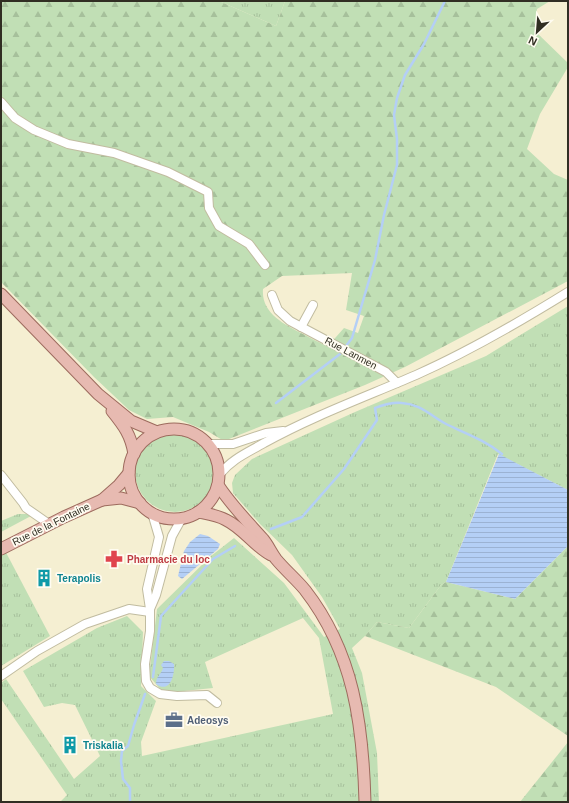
<svg xmlns="http://www.w3.org/2000/svg" width="569" height="803" viewBox="0 0 569 803" font-family="Arial,sans-serif">
<style>
.grass{fill:url(#grass-tufts)}
.forest{fill:url(#forest-firs);fill-rule:evenodd}
.water{fill:url(#water-rules)}
.lines{fill:none;stroke-linecap:round;stroke-linejoin:round}
.stream{stroke:#b4cff6;stroke-width:2.5}
.minor-casing{stroke:#c1bca0;stroke-width:10}
.major-casing{stroke:#9d6b5e;stroke-width:13}
.minor{stroke:#fff;stroke-width:8}
.major{stroke:#e7bab1;stroke-width:11}
.labels{text-anchor:middle;dominant-baseline:central;stroke-width:3.5;stroke-linejoin:round;paint-order:stroke}
.street-label{font-size:10px;fill:#312e23;stroke:#fffcf1}
.health-label{font-size:10px;font-weight:bold;fill:#be3a42;stroke:#fffcf1;text-anchor:start}
.culture-label{font-size:10px;font-weight:bold;fill:#0d838f;stroke:#fffcf1;text-anchor:start}
.service-label{font-size:10px;font-weight:bold;fill:#4e5e75;stroke:#fffcf1;text-anchor:start}
</style>
<defs>
<pattern id="grass-tufts" width="24" height="20" patternUnits="userSpaceOnUse"><rect width="24" height="20" fill="#c1dfb5"/><path d="M3 7l-1-3M5 7V3M7 7l1-3M15 17l-1-3M17 17v-4M19 17l1-3" fill="none" stroke="#a6c09b"/></pattern>
<pattern id="forest-firs" width="22" height="20" patternUnits="userSpaceOnUse"><rect width="22" height="20" fill="#c1dfb5"/><path d="M5 1l3.5 6h-7zM16 11l3.5 6h-7z" fill="#a6c09b"/></pattern>
<pattern id="water-rules" width="6" height="5" patternUnits="userSpaceOnUse"><rect width="6" height="5" fill="#b4cff6"/><path d="M0 2.5h6" fill="none" stroke="#9bb2d3"/></pattern>
</defs>
<rect width="100%" height="100%" fill="#f5efd2"/>
<g class="grass">
<polygon points="219,1 285,1 276,26"/>
<polygon points="568,306 568,490 498,454 446,582 441,585 409,628 377,622 365,636 352,648 362,673 377,753 379,802 60,802 67,795 1,699 1,683 6,679 74,779 100,756 75,705 62,703 44,707 23,671 97,628 127,616 143,632 141,686 156,701 141,742 142,756 333,714 319,638 303,618 205,662 213,688 174,692 161,690 149,676 157,609 211,556 234,538 284,583 324,637 340,629 322,597 292,555 260,524 233,493 232,483 235,475 252,459 355,412 486,356"/>
<circle cx="175" cy="472" r="40"/>
<polygon points="18,514 27,514 31,516 1,532 1,521"/>
<polygon points="1,543 50,636 1,666"/>
</g>
<g class="forest">
<path d="M1,1H219L276,26L285,1H550L537,9L536,32L568,63V67L540,114L527,149L554,174L568,180V281L405,367L365,385L224,441L209,432L173,417L147,419L129,410L94,377L1,282ZM352,273L346,310L364,316L358,333L344,328L328,346C319,343 311,338 303,334C284,324 261,313 263,289L282,276Z"/>
<polygon points="568,546 568,736 496,687 365,636 377,622 409,628 441,585 446,582 515,599"/>
<polygon points="568,742 568,802 520,802"/>
</g>
<g class="water">
<polygon points="499,454 568,490 568,546 515,599 446,582"/>
<polygon points="200,534 208,536 220,544 218,549 182,579 178,576 184,551 190,542"/>
<path d="M164,661H169L174,664C175,675 170,694 156,684C156,676 161,675 163,668L161,665Z"/>
</g>
<g class="lines">
<g class="stream">
<polyline points="276,403 340,354 352,338 375,260 384,215 397,165 397,139 394,115 397,98 405,75 424,44 445,1"/>
<path d="M271,529L302,517L344,469L377,420L375,408C384,405 392,402 402,403C421,404 432,417 448,425C467,434 486,441 502,454"/>
<polyline points="153,677 161,616 213,559 235,546"/>
<polyline points="130,802 130,788 123,779 121,761 122,751 128,746 134,725 145,694"/>
</g>
<g class="minor-casing">
<g id="minor">
<polyline points="1,102 15,118 34,130 68,144 114,153 168,172 208,192 209,208 219,226 249,244 265,265"/>
<polyline points="272,295 278,310 290,321 386,372 397,383"/>
<polyline points="301,327 313,305"/>
<polyline points="208,444 233,444 266,433 283,431"/>
<path d="M220,474C232,459 247,453 264,443C313,416 365,397 416,375C470,351 518,323 568,292"/>
<polyline points="1,475 23,503 26,508 49,524"/>
<polyline points="152,513 159,537 147,589 150,609 150,631 145,664 146,681 150,688 160,694 177,696 207,695 217,703"/>
<polyline points="150,609 156,595 172,536 182,518"/>
<polyline points="1,676 37,651 85,624 129,609 150,612"/>
</g>
</g>
<g class="major-casing">
<g id="major">
<polyline points="1,294 98,394 131,421 157,432"/>
<path d="M112,411C124,426 131,435 134,454"/>
<circle cx="174" cy="474" r="45"/>
<path d="M218,485C231,505 247,521 263,539C268,545 271,552 276,559C285,570 296,579 305,590C354,653 363,725 365,802"/>
<polyline points="102,500 121,498 140,503"/>
<path d="M198,512C208,514 217,515 226,520C243,528 254,546 271,555"/>
<polyline points="1,549 64,517 102,500 119,485 129,473"/>
</g>
</g>
<use href="#minor" class="minor"/>
<use href="#major" class="major"/>
</g>
<defs>
<g id="pharmacy-bare" transform="scale(1.38)"><path d="M-2-6h4v4h4v4h-4v4h-4v-4h-4v-4h4Z" fill="#e0444e" stroke="#fffcf1" stroke-width="2.5" paint-order="stroke"/></g>
<g id="building-bare" transform="scale(1.38)"><path d="M-4-6H4V6H1V3H-1V6H-4ZM-2.5-4.3h1.7v1.8h-1.7ZM.8-4.3h1.7v1.8H.8ZM-2.5-1h1.7V.8h-1.7ZM.8-1h1.7V.8H.8Z" fill="#0f9aa8" stroke="#fffcf1" stroke-width="2.5" paint-order="stroke"/></g>
<g id="office-bare" transform="scale(1.38)"><path d="M-6-3h4V-5.5h4V-3h4V5H-6ZM-1-4.5V-3h2v-1.5ZM-6 0V1H6V0Z" fill="#5c6f8a" stroke="#fffcf1" stroke-width="2.5" paint-order="stroke"/></g>
</defs>
<g fill-rule="evenodd">
<use href="#pharmacy-bare" x="114" y="559"/>
<use href="#building-bare" x="44" y="578"/>
<use href="#office-bare" x="174" y="720"/>
<use href="#building-bare" x="70" y="745"/>
</g>
<g class="labels">
<g class="street-label">
<text transform="translate(351 353) rotate(28)">Rue Lanmen</text>
<text transform="translate(51 524) rotate(-26)">Rue de la Fontaine</text>
</g>
<g class="health-label">
<text x="127" y="559">Pharmacie du loc</text>
</g>
<g class="culture-label">
<text x="57" y="578">Terapolis</text>
<text x="83" y="745">Triskalia</text>
</g>
<g class="service-label">
<text x="187" y="720">Adeosys</text>
</g>
</g>
<rect width="569" height="803" fill="none" stroke="#312e23" stroke-width="4"/>
<g transform="translate(537 32) rotate(206)" stroke="#fffcf1" stroke-width="3" paint-order="stroke">
<path d="M0-3L7 15L0 10L-7 15Z" fill="#312e23"/>
<text y="-6" font-size="11" font-weight="bold" text-anchor="middle" fill="#312e23">N</text>
</g>
</svg>
